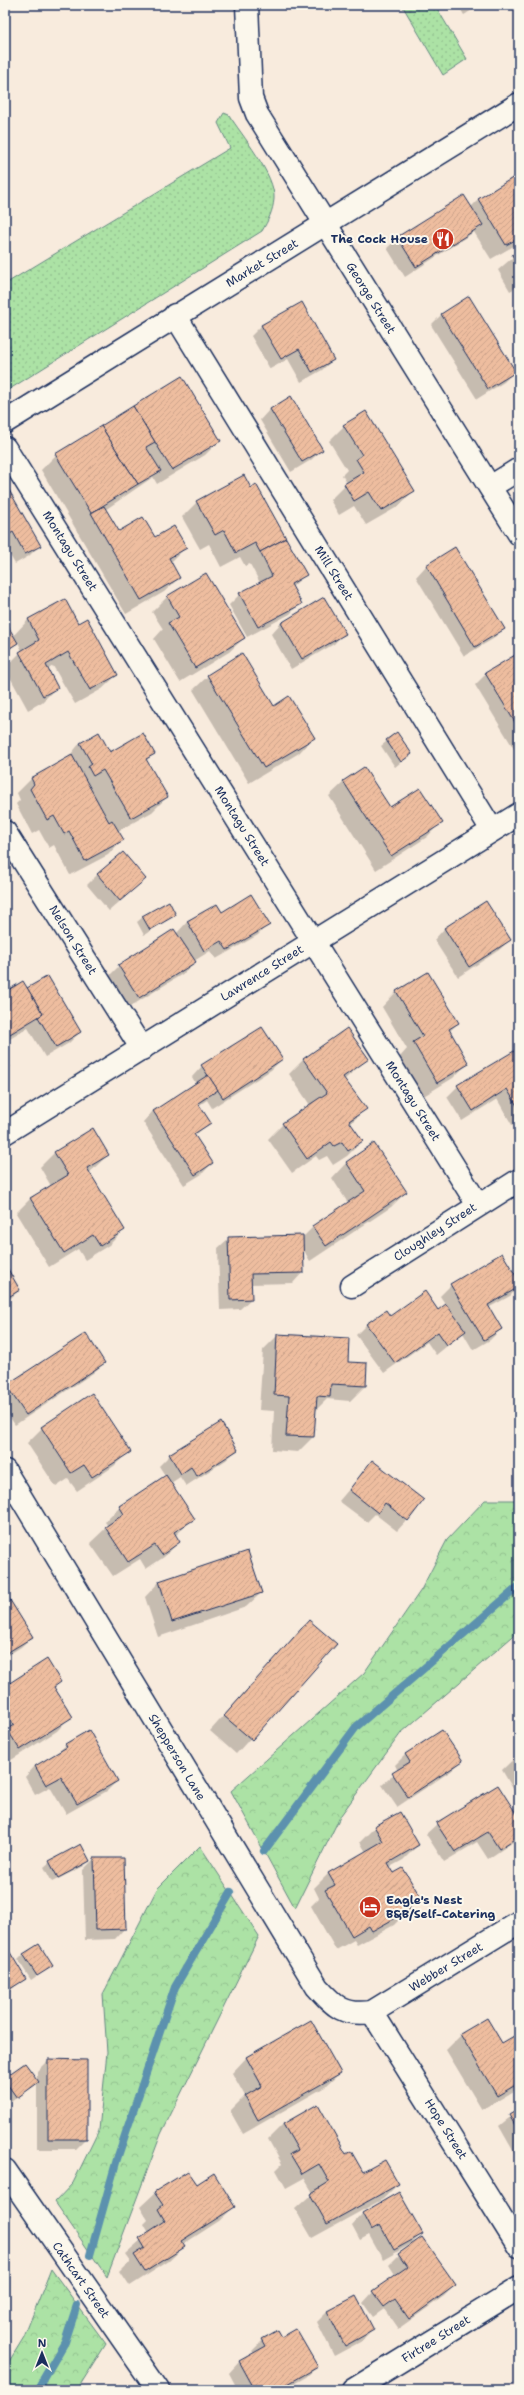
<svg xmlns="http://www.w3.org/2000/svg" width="524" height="2395" viewBox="0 0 524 2395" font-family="'Shantell Sans',sans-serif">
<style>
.green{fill:url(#green-dots);stroke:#648882}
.forest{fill:url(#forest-crowns);stroke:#648882}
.shadow{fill:#0003}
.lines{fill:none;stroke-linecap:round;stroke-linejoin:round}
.stream{stroke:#5b91ae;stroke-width:8}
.building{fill:url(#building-hatch);stroke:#1b2f5e}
.minor-casing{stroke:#1b2f5e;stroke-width:25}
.major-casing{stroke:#1b2f5e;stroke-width:25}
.minor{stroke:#fbf7ec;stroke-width:22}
.major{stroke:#fbf7ec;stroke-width:22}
.labels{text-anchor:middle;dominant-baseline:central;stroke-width:4;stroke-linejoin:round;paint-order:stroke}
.poi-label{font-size:12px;font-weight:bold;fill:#1b2f5e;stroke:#fbf7ec;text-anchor:end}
.street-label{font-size:12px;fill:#1b2f5e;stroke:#fbf7ec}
</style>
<defs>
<pattern id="green-dots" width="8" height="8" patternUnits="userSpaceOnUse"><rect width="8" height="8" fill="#ace2a5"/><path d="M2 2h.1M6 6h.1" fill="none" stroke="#93c290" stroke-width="1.8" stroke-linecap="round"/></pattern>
<pattern id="forest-crowns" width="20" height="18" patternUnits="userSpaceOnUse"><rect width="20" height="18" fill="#ace2a5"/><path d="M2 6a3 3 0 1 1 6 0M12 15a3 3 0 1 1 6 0" fill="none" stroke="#93c290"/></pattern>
<pattern id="building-hatch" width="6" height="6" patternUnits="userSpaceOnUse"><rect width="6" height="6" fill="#eebd9f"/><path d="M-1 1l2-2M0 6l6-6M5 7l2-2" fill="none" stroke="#cca38b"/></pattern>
</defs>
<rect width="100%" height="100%" fill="#f8ebdd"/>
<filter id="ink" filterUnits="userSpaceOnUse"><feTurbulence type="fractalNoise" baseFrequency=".025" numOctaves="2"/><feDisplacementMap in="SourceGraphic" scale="8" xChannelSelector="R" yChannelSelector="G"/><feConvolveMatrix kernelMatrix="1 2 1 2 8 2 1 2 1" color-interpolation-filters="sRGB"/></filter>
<g filter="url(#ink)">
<g class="green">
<polygon points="402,5 435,5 467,59 443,75"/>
<path d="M224,113L229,115C241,134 276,176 274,199C273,211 268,221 262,231L5,392V284L230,148L218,123Z"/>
</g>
<g class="forest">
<polygon points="485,1500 519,1500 519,1631 401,1733 341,1815 295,1908 231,1791 364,1673 421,1590 447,1540"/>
<polygon points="200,1846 259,1936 161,2134 107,2277 55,2202 73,2183 99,2130 107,2052 103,1994 157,1889"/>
<polygon points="51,2269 106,2344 77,2390 5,2390 5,2368 24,2337"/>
</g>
<g class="shadow">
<polygon points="458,5 480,5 464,15"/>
<polygon points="519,176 519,243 491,259 474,232 405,277 387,248 398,238 471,207 479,199"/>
<polygon points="519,252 519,286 510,291 498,270"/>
<polygon points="468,298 514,372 504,382 477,399 431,325 441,315"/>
<polygon points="262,325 333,360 322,370 301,382 288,359 270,369 251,336"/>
<polygon points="270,409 322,450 311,460 291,472 260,420"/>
<polygon points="366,413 413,491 399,506 366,525 354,506 339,515 330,500 347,483 342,475 347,470 329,441 344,426"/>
<polygon points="102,427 220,440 205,455 157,484 153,477 105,510 119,532 154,538 185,548 170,563 179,578 164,592 126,614 41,470 56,455"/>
<polygon points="5,485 39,546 29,556 15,564 5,547"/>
<polygon points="197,502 305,575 292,587 300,603 290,614 247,637 229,605 240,594 260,583 250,564 245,566 240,557 221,567 209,544 200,549 182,517"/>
<polygon points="455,549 503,628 493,639 464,656 416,577 426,566"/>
<polygon points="205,574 244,638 229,652 180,682 154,639 163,629 152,612 167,597"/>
<polygon points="64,601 77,625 117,675 102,689 75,704 53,666 47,670 57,687 42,702 28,710 5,668 22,651 18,642 5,654 5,623 13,636 28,620"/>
<polygon points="281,623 344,633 334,644 291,669 271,634"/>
<polygon points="519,664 519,757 475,685 486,674"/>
<polygon points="208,676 274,707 313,738 299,753 249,783 193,690"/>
<polygon points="396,734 411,754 395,767 381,746"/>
<polygon points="80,743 110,753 153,754 146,761 167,797 152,812 118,831 122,840 108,855 70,875 54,845 49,848 39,830 32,834 16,804 20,800 17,793 31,779 66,760"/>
<polygon points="344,782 390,809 441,822 427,837 376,870 329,796"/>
<polygon points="97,875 145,879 109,911 87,885"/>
<polygon points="485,902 510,940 499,950 458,977 434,940 444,929"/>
<polygon points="217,905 221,913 268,924 258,935 216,959 210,951 194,961 195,962 184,973 128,1008 108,977 119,966 176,934 187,922"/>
<polygon points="175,915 144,935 137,922 143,917"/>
<polygon points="427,973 458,1023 449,1032 468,1063 453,1078 422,1097 399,1058 407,1049 382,1007 396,992"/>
<polygon points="27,989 80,1032 69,1043 45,1057 28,1028 5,1042 5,993"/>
<polygon points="519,1049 519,1120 512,1125 497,1099 462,1121 447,1097 458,1086"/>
<polygon points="282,1059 271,1070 212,1108 207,1100 198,1106 210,1123 194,1136 212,1163 202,1174 184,1185 143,1122 153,1111 196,1084 192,1077 202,1066"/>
<polygon points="304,1059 367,1059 344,1080 365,1109 350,1124 362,1141 347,1156 333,1165 327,1156 319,1160 316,1156 292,1173 268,1139 283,1124 310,1105 289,1074"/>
<polygon points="374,1145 406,1192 391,1207 310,1261 303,1249 303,1272 293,1283 251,1284 251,1299 240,1309 220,1310 218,1248 229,1238 304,1236 313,1227 348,1203 332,1178 346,1163"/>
<polygon points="54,1153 108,1155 89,1173 124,1230 109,1245 85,1260 78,1249 49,1267 16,1213 31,1198 51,1186 40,1167"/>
<polygon points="502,1255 519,1286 510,1296 488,1308 501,1329 490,1340 473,1350 463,1333 436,1355 427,1342 384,1373 356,1335 367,1324 390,1318 438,1311 446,1305 440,1296 451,1285"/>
<polygon points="519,1265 519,1272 516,1268"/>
<polygon points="5,1266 19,1290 5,1304"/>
<polygon points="278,1335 347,1363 366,1364 365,1386 350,1401 327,1399 315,1411 313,1437 298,1452 272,1450 274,1411 259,1410 263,1350"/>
<polygon points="104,1363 93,1373 15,1425 5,1410 5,1388 7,1386"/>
<polygon points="221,1423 237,1450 226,1460 186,1486 180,1477 171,1483 194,1518 175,1536 179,1542 164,1557 146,1569 140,1559 113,1576 90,1543 108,1526 105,1522 120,1507 166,1477 159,1466 170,1455"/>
<polygon points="42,1428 129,1451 114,1466 77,1491 68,1479 56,1487 27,1443"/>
<polygon points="373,1461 407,1520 397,1531 375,1514 367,1522 339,1501"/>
<polygon points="248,1553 261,1593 246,1607 158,1637 145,1597 159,1582"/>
<polygon points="5,1594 32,1637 21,1647 5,1657"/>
<polygon points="309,1621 336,1644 236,1754 210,1731"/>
<polygon points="60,1681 54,1688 71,1716 57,1731 5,1764 5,1687"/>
<polygon points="442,1731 462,1761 451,1771 397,1807 382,1785 398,1771 395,1765 405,1755"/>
<polygon points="66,1745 117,1781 107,1791 66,1814 50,1787 35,1795 25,1777 35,1766 55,1755"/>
<polygon points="519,1754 519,1799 502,1770"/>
<polygon points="519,1804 519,1816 515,1808"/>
<polygon points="519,1820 519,1838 488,1859 477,1842 444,1862 426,1834 437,1824"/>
<polygon points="375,1827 418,1845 403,1860 390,1867 394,1874 420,1898 394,1925 357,1945 354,1940 336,1950 311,1906 319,1898 314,1888 328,1874 366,1852 360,1842"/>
<polygon points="94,1859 125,1928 115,1939 85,1940 83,1870"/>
<polygon points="89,1861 84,1866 52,1882 44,1867 50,1862"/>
<polygon points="5,1946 25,1978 5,1995"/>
<polygon points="24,1954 51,1966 31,1980 18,1960"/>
<polygon points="310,2021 340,2073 325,2087 243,2134 230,2111 245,2096 232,2073 246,2058"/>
<polygon points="519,2034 519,2088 482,2110 446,2050 461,2035 502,2045"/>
<polygon points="48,2060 86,2061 86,2138 75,2149 37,2149 37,2082 11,2102 5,2094 5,2078 37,2082 37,2071"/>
<polygon points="317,2105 346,2155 363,2173 398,2184 383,2199 312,2238 295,2209 313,2193 304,2178 286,2188 276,2170 282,2164 268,2139 283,2124"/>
<polygon points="519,2110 519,2152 515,2154 499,2126"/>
<polygon points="197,2185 234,2207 219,2221 182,2245 184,2247 169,2261 130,2286 120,2271 130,2261 125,2254 149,2233 144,2224 148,2220 140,2207 155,2193"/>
<polygon points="398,2194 421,2234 411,2244 383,2260 369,2235 360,2240 352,2225 362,2214"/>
<polygon points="399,2255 455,2285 444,2296 398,2329 384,2309 373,2317 363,2303 373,2292 396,2276 389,2265"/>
<polygon points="355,2298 373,2330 362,2341 334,2356 317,2322 327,2312"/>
<polygon points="278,2331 282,2338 317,2367 306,2377 283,2390 238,2390 229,2373 239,2362 254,2354 252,2351 263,2340"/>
</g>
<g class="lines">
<g class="stream">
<polyline points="264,1851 356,1727 519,1586"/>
<polyline points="90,2255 117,2159 175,1987 231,1892"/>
<polyline points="37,2390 65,2342 77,2305"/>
</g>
</g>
<g class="building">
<polygon points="519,174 519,238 506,245 478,199"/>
<polygon points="464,195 483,225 416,267 397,237"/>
<polygon points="519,251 519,267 512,255"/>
<polygon points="469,296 516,372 488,389 441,314"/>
<polygon points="302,302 334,360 312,372 299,349 281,359 261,325"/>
<polygon points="182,376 221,441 172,470 133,406"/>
<polygon points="291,396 323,450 302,462 270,409"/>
<polygon points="133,406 155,442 146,447 161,471 138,484 101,426"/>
<polygon points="366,411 415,491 381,511 369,492 354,501 344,484 364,472 356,459 362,455 343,425"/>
<polygon points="101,426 138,484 91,513 55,454"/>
<polygon points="244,475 251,488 256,484 286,538 260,552 255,543 236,553 224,530 215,535 196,501"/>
<polygon points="5,483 41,546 25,554 13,532 5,537"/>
<polygon points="104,506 119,531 143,517 155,537 174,526 187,548 169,558 180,578 141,600 91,513"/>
<polygon points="286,538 307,575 291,584 302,604 258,627 239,593 272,576 260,552"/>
<polygon points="455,547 505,629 475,647 426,565"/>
<polygon points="206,573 245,638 195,668 168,623 179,617 167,596"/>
<polygon points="324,597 346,634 302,659 281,623"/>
<polygon points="65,599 78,623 87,618 118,675 90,690 68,652 46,665 58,688 43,696 19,652 39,640 28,619"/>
<polygon points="5,621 18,643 5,651"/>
<polygon points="242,653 274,706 289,696 315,738 264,768 207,675"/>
<polygon points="515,655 519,662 519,729 485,673"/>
<polygon points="99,732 110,752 143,733 155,754 146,759 168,797 131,818 103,770 93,776 88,767 92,764 80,743"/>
<polygon points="397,732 412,754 401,762 386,740"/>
<polygon points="72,755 109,822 112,820 124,840 85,861 69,831 64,834 54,816 47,820 30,789 34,784 31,778"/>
<polygon points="364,767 390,807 420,788 443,823 391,856 343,781"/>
<polygon points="123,852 146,879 120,901 97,874"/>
<polygon points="251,894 270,925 227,950 221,941 204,951 187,921 217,904 222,912"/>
<polygon points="169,901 176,915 150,930 142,916"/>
<polygon points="486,901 511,940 469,967 444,928"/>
<polygon points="174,929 196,962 139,998 118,965"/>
<polygon points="428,972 459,1023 449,1029 469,1064 437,1083 413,1042 423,1036 396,991"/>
<polygon points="48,976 81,1032 56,1047 38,1017 43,1014 27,988"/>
<polygon points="23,981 43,1014 5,1037 5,992"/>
<polygon points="262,1027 283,1059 223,1098 201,1065"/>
<polygon points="347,1028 369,1059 343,1077 367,1109 349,1121 363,1141 348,1151 342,1142 334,1146 331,1142 307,1159 282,1123 327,1093 303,1059"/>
<polygon points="519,1048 519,1109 507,1089 473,1111 457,1085"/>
<polygon points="5,1059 10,1067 5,1070"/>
<polygon points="208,1075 218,1090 198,1103 211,1123 194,1134 213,1163 195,1175 153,1111"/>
<polygon points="93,1128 109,1155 87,1168 125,1230 100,1246 93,1235 64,1253 30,1198 68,1175 54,1152"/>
<polygon points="374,1143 407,1192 326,1246 312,1226 365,1191 346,1162"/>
<polygon points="303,1235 304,1273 251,1274 252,1299 230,1300 228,1237"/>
<polygon points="502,1253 519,1281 519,1287 488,1305 502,1329 484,1340 450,1284"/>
<polygon points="5,1264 20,1290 5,1299"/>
<polygon points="425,1291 438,1310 446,1304 466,1331 447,1345 438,1332 395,1363 366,1324 386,1310 390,1316"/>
<polygon points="86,1333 105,1363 26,1415 6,1385"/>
<polygon points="277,1334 349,1338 348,1362 367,1363 366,1386 331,1384 330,1397 317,1396 314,1437 286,1436 289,1396 274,1395"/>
<polygon points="92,1393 131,1452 92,1477 84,1465 71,1473 41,1427"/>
<polygon points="221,1422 238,1450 197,1476 191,1467 181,1474 169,1454"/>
<polygon points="372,1460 424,1500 408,1521 385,1503 378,1513 349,1490"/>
<polygon points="166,1475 195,1519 174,1532 180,1542 162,1555 155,1545 128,1562 105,1527 124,1514 119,1506"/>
<polygon points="248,1551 262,1593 172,1622 159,1581"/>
<polygon points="5,1592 33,1637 5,1654"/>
<polygon points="309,1620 337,1644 252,1740 224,1716"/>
<polygon points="47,1659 61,1682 54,1687 73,1717 20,1750 7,1729 14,1725 5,1711 5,1686"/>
<polygon points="89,1730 118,1781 77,1804 61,1777 46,1785 35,1766 67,1747 65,1744"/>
<polygon points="442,1730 463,1761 408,1797 392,1773 410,1762 405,1754"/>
<polygon points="498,1785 519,1818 519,1836 499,1849 488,1832 455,1852 436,1823"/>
<polygon points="400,1812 419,1845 388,1863 394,1873 403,1868 421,1898 408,1906 410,1910 372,1931 369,1926 352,1936 325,1890 335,1885 328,1873 383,1841 374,1826"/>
<polygon points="81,1844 90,1861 58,1878 49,1861"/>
<polygon points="5,1856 9,1862 5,1865"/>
<polygon points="94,1858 124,1858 126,1929 96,1930"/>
<polygon points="5,1944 26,1979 5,1992"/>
<polygon points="39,1944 53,1966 37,1976 23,1954"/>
<polygon points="487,2018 502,2043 519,2033 519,2083 497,2096 460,2034"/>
<polygon points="311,2020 341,2073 258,2120 245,2096 262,2086 246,2057"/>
<polygon points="48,2059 87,2060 87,2139 48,2139"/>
<polygon points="25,2063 39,2082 17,2098 5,2081 5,2077"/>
<polygon points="318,2104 346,2154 351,2151 363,2172 385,2160 399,2184 327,2224 310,2194 329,2182 319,2164 302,2174 290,2154 298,2150 283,2124"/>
<polygon points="519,2109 519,2132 509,2115"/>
<polygon points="188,2171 197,2184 214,2173 235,2207 181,2241 185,2247 145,2272 134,2255 145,2248 139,2238 165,2221 158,2209 163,2205 154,2192"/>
<polygon points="399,2192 423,2234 394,2250 380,2225 371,2230 362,2213"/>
<polygon points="422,2237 456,2285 409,2319 395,2299 384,2307 372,2291 407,2267 398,2254"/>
<polygon points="356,2296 374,2330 345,2346 327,2311"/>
<polygon points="296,2329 318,2367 277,2390 255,2390 239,2361 266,2346 262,2339 278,2330 282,2337"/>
</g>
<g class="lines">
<g class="minor-casing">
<g id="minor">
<polyline points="175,315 492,830"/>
<polyline points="5,422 519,104"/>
<polyline points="5,448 478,1205"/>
<polyline points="490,487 519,469"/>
<polyline points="5,832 142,1049"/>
<polyline points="5,1133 519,814"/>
<polyline points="352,1286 519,1180"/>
<path d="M5,1471L317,1987C335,2007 344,2016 372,2012L519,1922"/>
<polyline points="372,2012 519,2247"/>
<polyline points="5,2170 158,2390"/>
<polyline points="353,2390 519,2288"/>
</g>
</g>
<g class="major-casing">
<polyline id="major" points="247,5 251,98 257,114 519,534"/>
</g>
<use href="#minor" class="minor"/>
<use href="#major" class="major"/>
</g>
</g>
<defs>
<g id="restaurant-disc" transform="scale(1.15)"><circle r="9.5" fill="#c8321e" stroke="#fbf7ec"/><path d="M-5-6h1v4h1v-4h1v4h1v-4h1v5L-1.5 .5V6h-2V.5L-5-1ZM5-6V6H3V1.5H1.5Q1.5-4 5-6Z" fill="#fff"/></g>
<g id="hotel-disc" transform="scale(1.15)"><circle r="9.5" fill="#c8321e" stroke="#fbf7ec"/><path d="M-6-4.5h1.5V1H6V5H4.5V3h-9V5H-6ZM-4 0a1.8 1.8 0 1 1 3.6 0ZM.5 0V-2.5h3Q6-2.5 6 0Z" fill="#fff"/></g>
</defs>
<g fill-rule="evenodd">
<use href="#restaurant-disc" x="443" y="239"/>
<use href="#hotel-disc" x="370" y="1907"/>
</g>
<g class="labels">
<g class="poi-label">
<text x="428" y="239">The Cock House</text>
<text x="386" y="1900" text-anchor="start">Eagle's Nest<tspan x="386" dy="14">B&amp;B/Self-Catering</tspan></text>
</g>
<g class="street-label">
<text transform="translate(262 263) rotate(-31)">Market Street</text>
<text transform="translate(371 298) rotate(58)">George Street</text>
<text transform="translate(70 551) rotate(58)">Montagu Street</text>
<text transform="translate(334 573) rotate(58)">Mill Street</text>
<text transform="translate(242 826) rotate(58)">Montagu Street</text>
<text transform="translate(73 940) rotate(58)">Nelson Street</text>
<text transform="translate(262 973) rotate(-32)">Lawrence Street</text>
<text transform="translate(413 1101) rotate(58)">Montagu Street</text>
<text transform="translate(435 1232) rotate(-33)">Cloughley Street</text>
<text transform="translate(177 1757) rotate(59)">Shepperson Lane</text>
<text transform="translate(446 1967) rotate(-31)">Webber Street</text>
<text transform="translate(446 2129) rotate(58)">Hope Street</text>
<text transform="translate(81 2280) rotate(55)">Cathcart Street</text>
<text transform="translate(436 2339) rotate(-32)">Firtree Street</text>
</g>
</g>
<rect width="524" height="2395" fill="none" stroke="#fbf7ec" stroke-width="20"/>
<rect x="10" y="10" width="504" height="2375" fill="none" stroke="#1b2f5e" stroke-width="1.5" filter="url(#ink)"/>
<g transform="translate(42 2353)" stroke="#fbf7ec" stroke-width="3" paint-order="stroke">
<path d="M0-3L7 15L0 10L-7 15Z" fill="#1b2f5e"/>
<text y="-6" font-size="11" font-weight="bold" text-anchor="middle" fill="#1b2f5e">N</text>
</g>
</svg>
